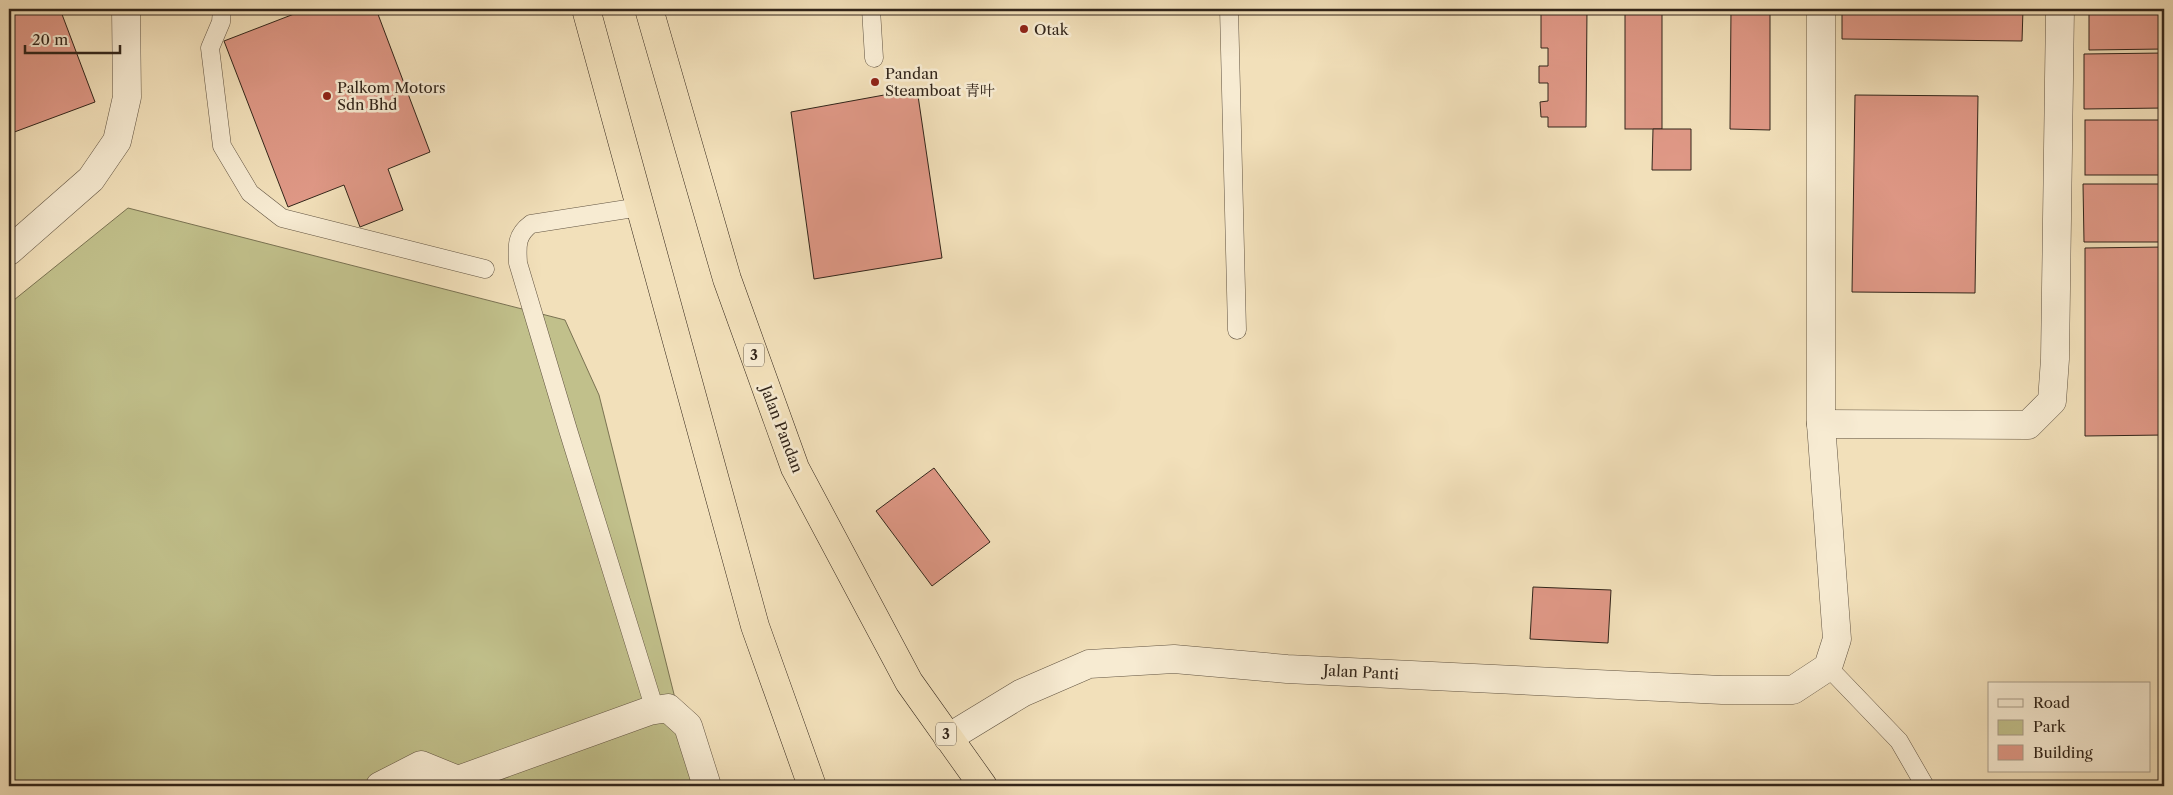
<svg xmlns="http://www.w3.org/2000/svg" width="2173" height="795" viewBox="0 0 2173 795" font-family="'Libre Caslon Text','Noto Serif SC',serif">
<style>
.green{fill:#c1c08b;stroke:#7a7252}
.building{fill:#df9886;stroke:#32251a}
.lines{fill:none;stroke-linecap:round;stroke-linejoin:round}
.lane-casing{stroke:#625442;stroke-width:19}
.street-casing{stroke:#625442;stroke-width:29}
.highway-casing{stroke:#32251a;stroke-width:29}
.lane{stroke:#f7ebd2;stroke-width:18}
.street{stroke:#f7ebd2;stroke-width:28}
.highway{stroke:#f2e0ba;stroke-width:28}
.poi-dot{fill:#8f2418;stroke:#f7ebd2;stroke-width:2}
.labels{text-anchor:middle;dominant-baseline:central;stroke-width:5;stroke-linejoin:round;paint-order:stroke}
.shield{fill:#f7ebd2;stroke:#6d6051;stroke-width:1}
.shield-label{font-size:14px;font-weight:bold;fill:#32251a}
.poi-label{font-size:15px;fill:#32251a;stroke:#f7ebd2;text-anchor:start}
.street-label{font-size:15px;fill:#32251a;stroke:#f7ebd2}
</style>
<rect width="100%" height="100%" fill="#f2e0ba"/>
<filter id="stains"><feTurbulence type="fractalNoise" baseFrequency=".004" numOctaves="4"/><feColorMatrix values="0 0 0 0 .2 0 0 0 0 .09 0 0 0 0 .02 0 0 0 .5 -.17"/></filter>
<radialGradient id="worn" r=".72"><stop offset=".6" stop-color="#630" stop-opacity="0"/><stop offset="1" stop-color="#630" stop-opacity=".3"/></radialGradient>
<polygon class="green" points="128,208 565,320 599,395 697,786 9,786 9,304"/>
<g class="building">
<polygon points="9,9 60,9 95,102 9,134"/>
<polygon points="307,9 376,9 430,152 388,169 403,210 360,227 344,185 288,207 224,41"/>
<polygon points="1541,9 1587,9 1586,127 1548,127 1548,117 1541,117 1540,102 1548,101 1548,83 1539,83 1539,66 1548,66 1548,48 1541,48"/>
<rect x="1625" y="9" width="37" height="120"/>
<polygon points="1731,9 1770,9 1770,130 1730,129"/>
<polygon points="1842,9 2023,9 2022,41 1842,39"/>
<polygon points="2089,9 2164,9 2164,49 2089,50"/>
<polygon points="2164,53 2164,108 2084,109 2084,54"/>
<polygon points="917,89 942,258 814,279 791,112"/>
<polygon points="1855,95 1978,96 1975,293 1852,292"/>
<rect x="2085" y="120" width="79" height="55"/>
<polygon points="1653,129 1691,129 1691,170 1652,170"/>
<polygon points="2083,184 2164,184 2164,242 2084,242"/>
<polygon points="2164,247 2164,435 2085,436 2085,248"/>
<polygon points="934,468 990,542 932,586 876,511"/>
<polygon points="1533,587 1611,590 1608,643 1530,639"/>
</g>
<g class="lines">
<g class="lane-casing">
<g id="lane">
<polyline points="222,9 221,22 210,48 222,146 250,193 282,218 485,269"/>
<polyline points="871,9 874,58"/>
<polyline points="1229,9 1237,330"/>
<path d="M640,207L531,224C516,235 517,246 518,263L568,430L655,710"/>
<polyline points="1828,667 1899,741 1925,786"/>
</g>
</g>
<g class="street-casing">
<g id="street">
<polyline points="9,251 91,179 117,141 127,97 126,9"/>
<polyline points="1821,424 2028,425 2052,401 2055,359 2060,9"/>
<polyline points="948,738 1022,693 1089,664 1174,659 1287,669 1722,690 1793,690 1828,667 1837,639 1821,424 1821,9"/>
<polyline points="380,786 421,765 458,780 649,711 668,708 688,726 707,786"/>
</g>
</g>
<g class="highway-casing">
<g id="highway">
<polyline points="586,9 755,626 812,786"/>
<polyline points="649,9 727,279 795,468 909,682 983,786"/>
</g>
</g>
<use href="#lane" class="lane"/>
<use href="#street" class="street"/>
<use href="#highway" class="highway"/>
</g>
<g class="poi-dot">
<circle cx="1024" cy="29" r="5"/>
<circle cx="875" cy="82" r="5"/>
<circle cx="327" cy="96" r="5"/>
</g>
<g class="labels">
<g class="shield">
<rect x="744" y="343.5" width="20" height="23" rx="4"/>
<rect x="936" y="722.5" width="20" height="23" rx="4"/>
</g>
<g class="shield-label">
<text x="754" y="355">3</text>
<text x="946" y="734">3</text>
</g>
<g class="poi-label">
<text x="1034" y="29">Otak</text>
<text x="885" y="73">Pandan<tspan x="885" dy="17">Steamboat 青叶</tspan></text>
<text x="337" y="87">Palkom Motors<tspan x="337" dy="17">Sdn Bhd</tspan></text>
</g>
<g class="street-label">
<text transform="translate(782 429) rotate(69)">Jalan Pandan</text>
<text transform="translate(1361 672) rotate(3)">Jalan Panti</text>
</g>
</g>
<rect width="2173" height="795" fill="none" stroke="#f2e0ba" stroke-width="30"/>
<rect x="10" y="10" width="2153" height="775" fill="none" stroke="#32251a" stroke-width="2.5"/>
<rect x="15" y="15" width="2143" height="765" fill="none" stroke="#32251a"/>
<rect x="1988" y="682" width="162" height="90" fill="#f7ebd2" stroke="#a89c88"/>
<rect x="1998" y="699" width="25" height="8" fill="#f7ebd2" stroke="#a89c88"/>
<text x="2033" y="708" font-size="15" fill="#32251a">Road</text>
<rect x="1998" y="720" width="25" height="15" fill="#c1c08b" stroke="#a89c88"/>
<text x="2033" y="732" font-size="15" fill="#32251a">Park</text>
<rect x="1998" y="745" width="25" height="15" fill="#df9886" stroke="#a89c88"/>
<text x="2033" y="758" font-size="15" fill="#32251a">Building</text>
<path d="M25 45v8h95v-8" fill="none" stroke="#32251a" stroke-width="2.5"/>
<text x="32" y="45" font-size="15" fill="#32251a" stroke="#f7ebd2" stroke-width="4" paint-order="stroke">20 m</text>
<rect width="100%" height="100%" filter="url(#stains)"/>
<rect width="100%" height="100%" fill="url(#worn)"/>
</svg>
